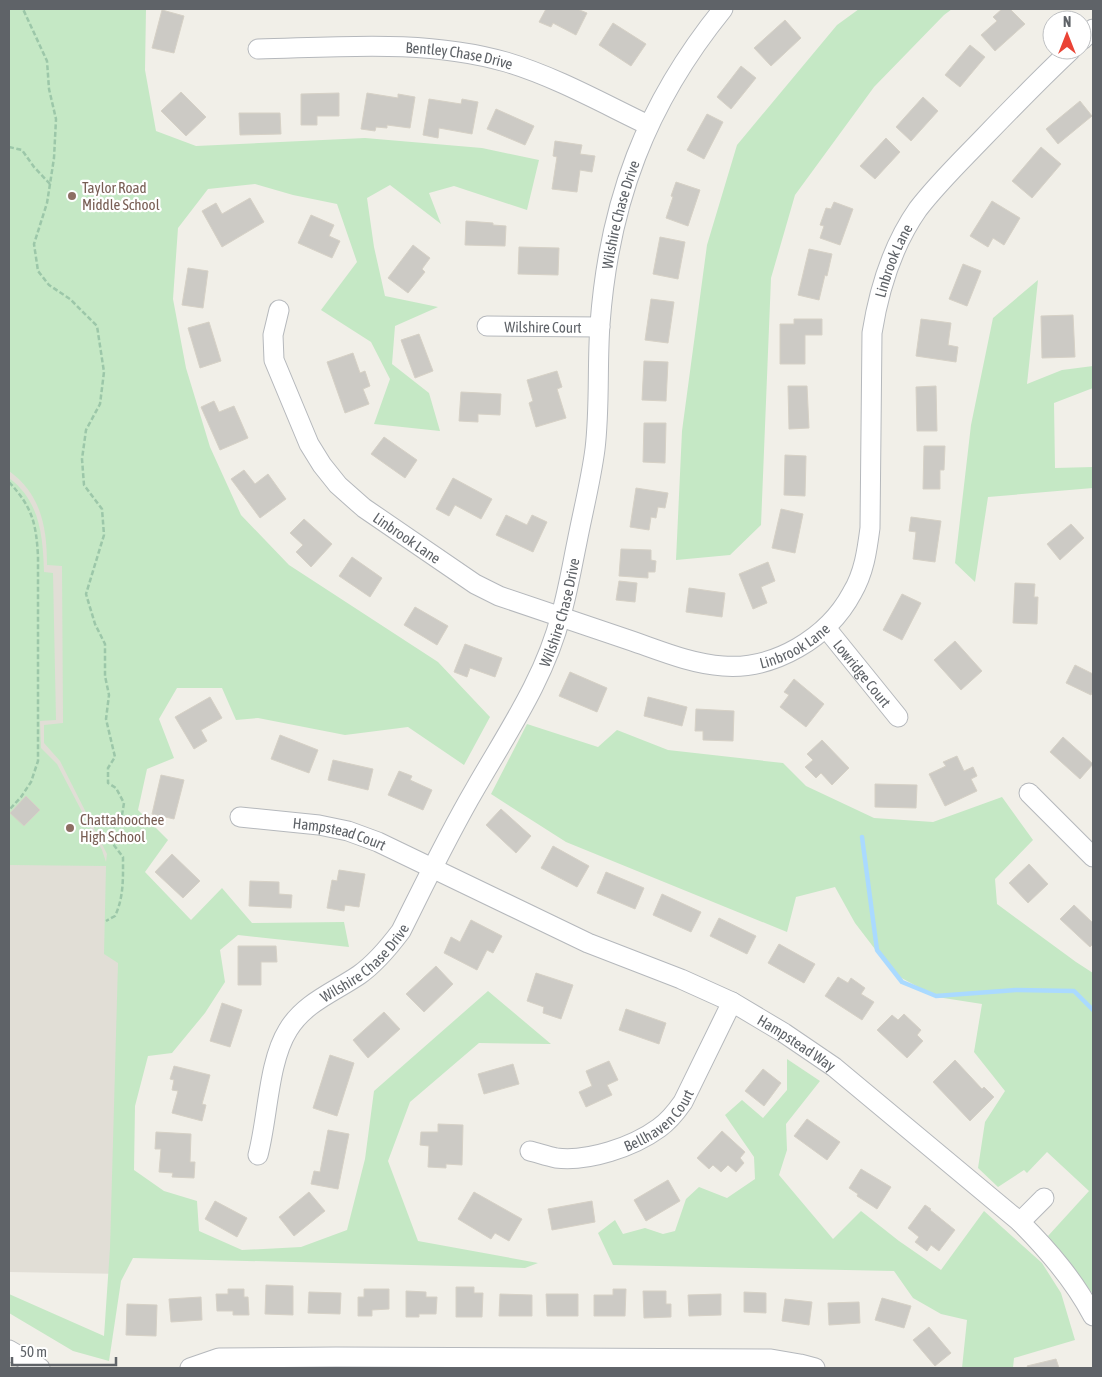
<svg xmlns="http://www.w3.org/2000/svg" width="1102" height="1377" viewBox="0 0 1102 1377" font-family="'Asap Condensed',sans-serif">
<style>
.education{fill:#e1ded6}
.green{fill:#c5e8c5}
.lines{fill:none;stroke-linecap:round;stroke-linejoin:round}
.stream{stroke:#aadaff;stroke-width:4.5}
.building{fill:#cccac5;stroke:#d6d1c6}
.minor-casing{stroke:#b5b8bc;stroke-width:21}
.path{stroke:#9cc7a9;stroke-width:2.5;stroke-dasharray:5 2.5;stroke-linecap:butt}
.minor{stroke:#fff;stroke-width:19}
.education-dot{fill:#8d6e63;stroke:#fff;stroke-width:2}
.labels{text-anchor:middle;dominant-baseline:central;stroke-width:4.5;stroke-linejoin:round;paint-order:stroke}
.street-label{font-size:15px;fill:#5f6368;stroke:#fff}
.education-label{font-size:15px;fill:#785e54;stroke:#fff;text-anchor:start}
</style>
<rect width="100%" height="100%" fill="#f1efe8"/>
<polygon class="education" points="9,9 136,385 124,1274 9,1272"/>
<g class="green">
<path d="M9,9H146L145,70L156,131L196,146L365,138L482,148L539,160L527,210L454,186L429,193L441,224L390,185L367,198L374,247L385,296L438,307L395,326L392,364L429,393L440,431L374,424L390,379L371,342L321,310L357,262L337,204L293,195L255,184L208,189L178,228L173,299L186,368L210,447L241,515L289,565L438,662L490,717L464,765L408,727L345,735L258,718L236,720L222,688H177L159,719L174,758L147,769L138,810L168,840L145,872L191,920L222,888L252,923L344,922L349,947L238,935L220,950L225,982L205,1013L172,1053L148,1056L135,1106L134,1170L164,1191L197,1201L199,1231L242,1250L301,1247L347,1230L365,1159L374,1091L488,991L551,1044L479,1043L410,1102L388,1161L418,1241L538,1263L525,1268L133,1258L121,1281L109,1361L73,1351L9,1313V1294L104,1336L110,1248L118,963L104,954L106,866L9,865V478C40,501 43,536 44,572L53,573L56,720L40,721L41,748L57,764L102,850L106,862L107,854L60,761L44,743V725L63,723L62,566L47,565C47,527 41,494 9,471Z"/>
<polygon points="859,9 952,9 944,15 874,87 795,195 771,278 761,525 730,555 676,560 682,431 707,245 737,145 837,25"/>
<polygon points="1038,280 1027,384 1062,370 1093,366 1093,388 1054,403 1055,468 1093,467 1093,488 988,497 975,582 955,563 971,425 993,318"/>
<polygon points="527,724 598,747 617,730 668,750 783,763 806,786 874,818 933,822 1002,797 1033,840 995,879 997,904 1076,962 1093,973 1093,1294 1048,1236 1089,1191 1047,1152 1027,1173 1024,1170 998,1187 978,1168 985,1122 1005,1091 974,1052 982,1004 937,997 894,974 855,923 835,887 796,897 787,932 566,842 491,794"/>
<polygon points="787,1059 820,1081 786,1124 787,1150 779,1175 833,1239 861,1211 899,1241 941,1270 984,1211 1042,1263 1061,1293 1075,1340 1014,1358 1013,1368 962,1368 967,1320 941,1314 913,1298 894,1271 613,1265 598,1233 615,1220 623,1234 645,1228 663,1234 675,1231 686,1199 699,1187 727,1198 755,1179 754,1157 725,1115 742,1100 763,1118 787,1090"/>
</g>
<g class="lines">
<polyline class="stream" points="862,837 877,950 902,982 936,996 1016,990 1074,991 1093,1010"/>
</g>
<g class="building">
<polygon points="546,9 577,9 587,13 576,35 553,23 551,27 539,22"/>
<polygon points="1002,9 1010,9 1025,24 995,51 981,35 997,21 993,17"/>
<polygon points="162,10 184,16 174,53 152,48"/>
<polygon points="785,20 801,38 771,66 754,48"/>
<polygon points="613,23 646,44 631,66 599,45"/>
<polygon points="970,45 985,57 960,87 945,75"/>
<polygon points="741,66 756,78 731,109 717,97"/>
<polygon points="181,92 206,117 186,136 161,111"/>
<polygon points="339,93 339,116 317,116 317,125 301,125 301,94"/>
<polygon points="367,93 398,98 398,94 415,97 410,128 387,125 387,128 376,127 375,131 361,129"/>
<polygon points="923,97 938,111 911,141 896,127"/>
<polygon points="429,99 461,104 462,99 478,102 472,134 439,128 438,138 423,135"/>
<polygon points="1080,101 1092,116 1058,144 1046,129"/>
<polygon points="496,109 534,126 525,145 487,129"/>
<polygon points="239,113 280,113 281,134 240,135"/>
<polygon points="707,114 723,122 704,159 687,150"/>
<polygon points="886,138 900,152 875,179 860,166"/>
<polygon points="555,141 582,145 580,154 595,156 592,172 580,170 577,192 552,189 557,157 553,156"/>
<polygon points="1041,147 1061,164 1032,198 1012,181"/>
<polygon points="676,182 700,190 688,226 666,218 673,197 671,196"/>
<polygon points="250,198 264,222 222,247 202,211 216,203 222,214"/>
<polygon points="992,201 1020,218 1004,245 993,238 988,247 970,236"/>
<polygon points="834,202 853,209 840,245 820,238 824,226 820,225 826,208 831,209"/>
<polygon points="311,215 334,225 329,236 340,241 332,258 298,243"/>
<polygon points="466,221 493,223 493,225 506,226 505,246 465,245"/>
<polygon points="660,237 685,242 678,279 653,274"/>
<polygon points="413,245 430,258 422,269 425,272 408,293 388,278"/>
<polygon points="519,247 559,248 558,275 518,274"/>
<polygon points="809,249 832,254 827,276 825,275 819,300 798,295"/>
<polygon points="963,264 981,271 967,306 949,299"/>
<polygon points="188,268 208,271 203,308 182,305"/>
<polygon points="651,299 674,302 668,343 645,340"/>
<polygon points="1073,315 1075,357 1042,358 1041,316"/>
<polygon points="794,319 822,319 822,335 805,335 805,364 780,364 780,324 794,324"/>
<polygon points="921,319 951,323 948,345 958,347 956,362 916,356"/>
<polygon points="209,322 221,361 200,368 188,328"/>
<polygon points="419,334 433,371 415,378 401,340"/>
<polygon points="353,353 360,373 365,371 370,386 363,389 369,404 345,413 327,362"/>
<polygon points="644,361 668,362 666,401 642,400"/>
<polygon points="557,371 562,387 557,389 566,418 536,427 529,403 533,401 527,380"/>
<polygon points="788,386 807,386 809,428 789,429"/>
<polygon points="936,386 937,431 917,431 916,387"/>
<polygon points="461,392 501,394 500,415 478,414 478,422 459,421"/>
<polygon points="214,401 219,412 234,406 248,438 220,450 201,407"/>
<polygon points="644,423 666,423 665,463 643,462"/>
<polygon points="384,437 417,460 405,478 371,454"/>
<polygon points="924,446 945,446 944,470 940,470 940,489 923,489"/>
<polygon points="785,455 806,456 805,496 784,495"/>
<polygon points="244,470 255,484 268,474 286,499 260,518 231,479"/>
<polygon points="453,478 492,499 481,519 455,505 449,516 436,509"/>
<polygon points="636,488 668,493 665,508 658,507 656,518 651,517 649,530 630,527"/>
<polygon points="781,509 803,514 795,553 772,548"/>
<polygon points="506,515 527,525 532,515 547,522 533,552 496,535"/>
<polygon points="911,517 941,521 935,562 913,559 916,532 909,531"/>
<polygon points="304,519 332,544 311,567 296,552 303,545 290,533"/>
<polygon points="1071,524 1084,538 1060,560 1047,544"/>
<polygon points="621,549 651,550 651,560 656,561 655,572 648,572 648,578 619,576"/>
<polygon points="352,557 382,578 370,597 339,576"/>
<polygon points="768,562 775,581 761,587 767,603 753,609 739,574"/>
<polygon points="619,581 637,583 635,602 616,600"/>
<polygon points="1015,583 1035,584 1034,597 1038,597 1037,624 1013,623"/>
<polygon points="689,588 725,593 722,617 686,612"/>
<polygon points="902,594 921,603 902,640 883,630"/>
<polygon points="415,607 448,626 437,645 404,625"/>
<polygon points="955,641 982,671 961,690 934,660"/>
<polygon points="465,644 502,658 495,677 470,668 467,677 454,672"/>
<polygon points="1075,665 1093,674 1093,690 1091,695 1066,683"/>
<polygon points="570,672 607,688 597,712 559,696"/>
<polygon points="794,679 824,704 806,727 780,707 789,695 784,692"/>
<polygon points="210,697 222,718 201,730 207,741 194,749 175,717"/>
<polygon points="648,697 687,707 682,726 644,716"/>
<polygon points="696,709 734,711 733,741 703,740 703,731 695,731"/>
<polygon points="280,735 318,750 309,773 271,759"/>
<polygon points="1063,737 1093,764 1080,779 1050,752"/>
<polygon points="822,740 849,768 832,785 821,773 816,778 805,767 813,760 807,754"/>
<polygon points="957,756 964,771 973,767 977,776 971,779 977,791 945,806 929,774 946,766 943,762"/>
<polygon points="333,760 373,769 368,790 328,780"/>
<polygon points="399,771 412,776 410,780 432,790 423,810 388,795"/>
<polygon points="161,775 184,780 174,819 152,814"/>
<polygon points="875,784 917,785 916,808 875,807"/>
<polygon points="26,796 40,810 24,826 10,813"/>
<polygon points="501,809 531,836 516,853 486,825"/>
<polygon points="553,846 589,866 577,887 541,868"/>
<polygon points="172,854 200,881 183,898 155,872"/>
<polygon points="1029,864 1048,884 1028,903 1009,883"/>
<polygon points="339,870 365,874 359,907 345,905 344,911 327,908 332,880 337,881"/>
<polygon points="606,872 644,888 635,909 597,893"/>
<polygon points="250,881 279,882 279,894 292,895 291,908 249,906"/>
<polygon points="662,894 701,912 691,932 653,915"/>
<polygon points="1074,905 1093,923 1093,944 1090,947 1060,919"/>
<polygon points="719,918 756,936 747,954 710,936"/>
<polygon points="471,920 502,936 493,953 487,950 477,970 444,953 451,937 460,942"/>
<polygon points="779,944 815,964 804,983 768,963"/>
<polygon points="238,946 276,946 277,962 261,962 261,985 238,985"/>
<polygon points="436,966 453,984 424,1012 406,994"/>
<polygon points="536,973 573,985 561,1019 543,1013 544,1007 527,1001"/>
<polygon points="838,977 848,983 851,978 865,988 861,994 874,1002 862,1020 825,996"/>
<polygon points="222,1003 242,1010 230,1047 210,1041"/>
<polygon points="626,1009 666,1023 659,1044 619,1030"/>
<polygon points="384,1012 400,1029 368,1058 353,1040"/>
<polygon points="904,1014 921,1030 917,1035 923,1041 907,1058 877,1030 892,1015 898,1020"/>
<polygon points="330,1055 354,1063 337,1116 313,1108"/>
<polygon points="955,1060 982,1089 984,1087 994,1097 970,1121 933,1082"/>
<polygon points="609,1061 618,1080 607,1085 612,1095 586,1107 579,1092 592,1086 586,1071"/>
<polygon points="513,1064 519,1084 484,1094 478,1074"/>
<polygon points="174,1066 210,1075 202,1104 206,1105 202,1121 172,1113 178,1091 172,1090 174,1080 170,1079"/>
<polygon points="763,1069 781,1083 764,1106 745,1091"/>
<polygon points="807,1119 840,1142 827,1160 794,1136"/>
<polygon points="438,1124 463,1125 462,1165 446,1164 446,1168 428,1167 429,1146 420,1145 421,1132 438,1132"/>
<polygon points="328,1130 349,1134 338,1189 311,1184 314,1171 320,1172"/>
<polygon points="722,1131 745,1152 740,1158 744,1163 736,1172 728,1165 721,1172 713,1165 709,1169 697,1158"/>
<polygon points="156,1132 191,1134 190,1162 195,1162 194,1178 172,1177 173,1173 159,1172 161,1149 155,1149"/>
<polygon points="861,1169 891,1187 877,1209 857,1196 858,1194 849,1188"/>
<polygon points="668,1180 680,1201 646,1221 634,1200"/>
<polygon points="309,1192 325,1211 294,1236 279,1217"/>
<polygon points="474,1192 522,1219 509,1241 495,1233 491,1239 458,1219"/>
<polygon points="215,1201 247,1218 237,1237 205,1219"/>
<polygon points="592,1201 595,1222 552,1230 548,1209"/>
<polygon points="925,1205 931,1209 930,1210 955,1230 939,1251 931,1245 927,1251 915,1242 919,1237 908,1228"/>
<polygon points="266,1285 293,1286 293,1315 265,1314"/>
<polygon points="456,1287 474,1287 474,1293 483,1293 482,1317 456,1317"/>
<polygon points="228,1289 244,1289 244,1297 248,1297 249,1315 233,1315 233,1311 217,1311 216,1294 228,1294"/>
<polygon points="364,1289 389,1289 389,1309 372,1310 372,1316 358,1316 358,1297 364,1297"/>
<polygon points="613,1289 626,1289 625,1316 594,1316 594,1295 613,1295"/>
<polygon points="406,1291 426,1292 426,1297 437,1297 436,1314 419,1314 419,1317 406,1317"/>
<polygon points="643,1291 666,1291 666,1304 671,1304 671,1317 644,1318"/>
<polygon points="309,1292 341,1293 340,1314 308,1313"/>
<polygon points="744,1292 766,1293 766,1313 744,1312"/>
<polygon points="500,1294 532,1295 532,1316 499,1316"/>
<polygon points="546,1294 578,1294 578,1316 547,1316"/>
<polygon points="721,1294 721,1315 689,1316 688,1295"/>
<polygon points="201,1297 202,1320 171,1322 169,1299"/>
<polygon points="882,1298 911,1306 904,1328 875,1320"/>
<polygon points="785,1299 812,1302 809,1325 782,1321"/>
<polygon points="859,1302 860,1323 829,1325 828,1303"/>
<polygon points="127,1304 157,1305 156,1336 126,1335"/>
<polygon points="929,1327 951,1353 935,1366 913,1340"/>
<polygon points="1056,1359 1059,1368 1028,1368 1027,1366"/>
</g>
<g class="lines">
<g class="minor-casing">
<g id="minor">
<polyline points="1082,40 1093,29"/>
<path id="s1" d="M258,49C340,47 426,39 506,62C556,77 602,103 648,125"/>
<path id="s2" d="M279,310L273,335L274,360L309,444L322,465L338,485L364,508L475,584L499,596C543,611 588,626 632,641C661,651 692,664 723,666C774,670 828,638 852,593C864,573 867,551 870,528L872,333C879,289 892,246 918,209C938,183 962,160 985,136C1013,107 1041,78 1071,50"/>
<path id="s3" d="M487,326L600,327"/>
<path id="s4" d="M826,628L898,717"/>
<polyline points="1029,793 1093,857"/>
<path id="s5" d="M240,817L319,825L348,831L378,842L588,943L681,979L732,1002L784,1033L834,1067L1020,1222C1049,1251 1074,1280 1093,1316"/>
<path id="s6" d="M530,1151C538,1153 547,1156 556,1158C588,1162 633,1147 659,1128C669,1121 676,1112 683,1102L732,1002"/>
<path id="s7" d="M258,1155C268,1118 268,1062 288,1030C304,1003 334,992 359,975C376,963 389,947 401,931C425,883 448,835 475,789C507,733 545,678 561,615C568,591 572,566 577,542C583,511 591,480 595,449C600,407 597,366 600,324C609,202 646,104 723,9"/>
<polyline points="1020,1222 1044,1198"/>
<polyline points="9,1350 40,1368"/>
<polyline points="190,1368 219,1358 336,1357 771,1359 800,1364 815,1368"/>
</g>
</g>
<g class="path">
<polyline points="9,147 22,150 34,167 50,184 54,158 56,119 49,89 47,61 23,9"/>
<path d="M50,184L47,203L34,244L38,271L49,285L70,299L97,326L104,372L100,404L86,430L82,459L84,485L102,509L104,535L86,594L95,624L105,644V676L109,695L106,719L115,757L108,768V783L116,788L124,803L122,815L113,828V844L123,857C123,877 124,897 115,916L106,921"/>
<path d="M9,482C32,507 36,522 38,556V761L31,782L21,797L9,810"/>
</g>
<use href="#minor" class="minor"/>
</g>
<g class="education-dot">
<circle cx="72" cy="196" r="5"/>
<circle cx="70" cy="828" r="5"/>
</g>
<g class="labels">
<g class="street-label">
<text stroke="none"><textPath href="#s1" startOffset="202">Bentley Chase Drive</textPath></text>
<text stroke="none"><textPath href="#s7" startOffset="1042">Wilshire Chase Drive</textPath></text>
<text stroke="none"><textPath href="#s2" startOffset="1118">Linbrook Lane</textPath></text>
<text stroke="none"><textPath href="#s3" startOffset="56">Wilshire Court</textPath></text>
<text stroke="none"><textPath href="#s2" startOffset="279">Linbrook Lane</textPath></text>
<text stroke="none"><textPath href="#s7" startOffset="638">Wilshire Chase Drive</textPath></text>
<text stroke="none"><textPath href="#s2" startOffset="699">Linbrook Lane</textPath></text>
<text stroke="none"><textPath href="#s4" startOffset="58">Lowridge Court</textPath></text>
<text stroke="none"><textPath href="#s5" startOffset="101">Hampstead Court</textPath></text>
<text stroke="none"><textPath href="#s7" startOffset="232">Wilshire Chase Drive</textPath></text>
<text stroke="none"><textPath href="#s5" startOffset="606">Hampstead Way</textPath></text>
<text stroke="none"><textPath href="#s6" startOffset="141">Bellhaven Court</textPath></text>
</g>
<g class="education-label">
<text x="82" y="187">Taylor Road<tspan x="82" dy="17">Middle School</tspan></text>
<text x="80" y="819">Chattahoochee<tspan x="80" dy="17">High School</tspan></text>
</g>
</g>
<rect width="1102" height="1377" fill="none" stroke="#5f6368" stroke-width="20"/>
<g transform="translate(1067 35)"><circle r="24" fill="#ffffff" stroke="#bfc1c3"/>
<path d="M0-4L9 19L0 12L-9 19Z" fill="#ea4335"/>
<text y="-8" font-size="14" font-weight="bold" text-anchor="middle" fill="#5f6368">N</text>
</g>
<path d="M12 1357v8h104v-8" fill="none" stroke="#5f6368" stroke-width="2.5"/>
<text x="20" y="1357" font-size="15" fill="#5f6368" stroke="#ffffff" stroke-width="4" paint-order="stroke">50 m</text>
</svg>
